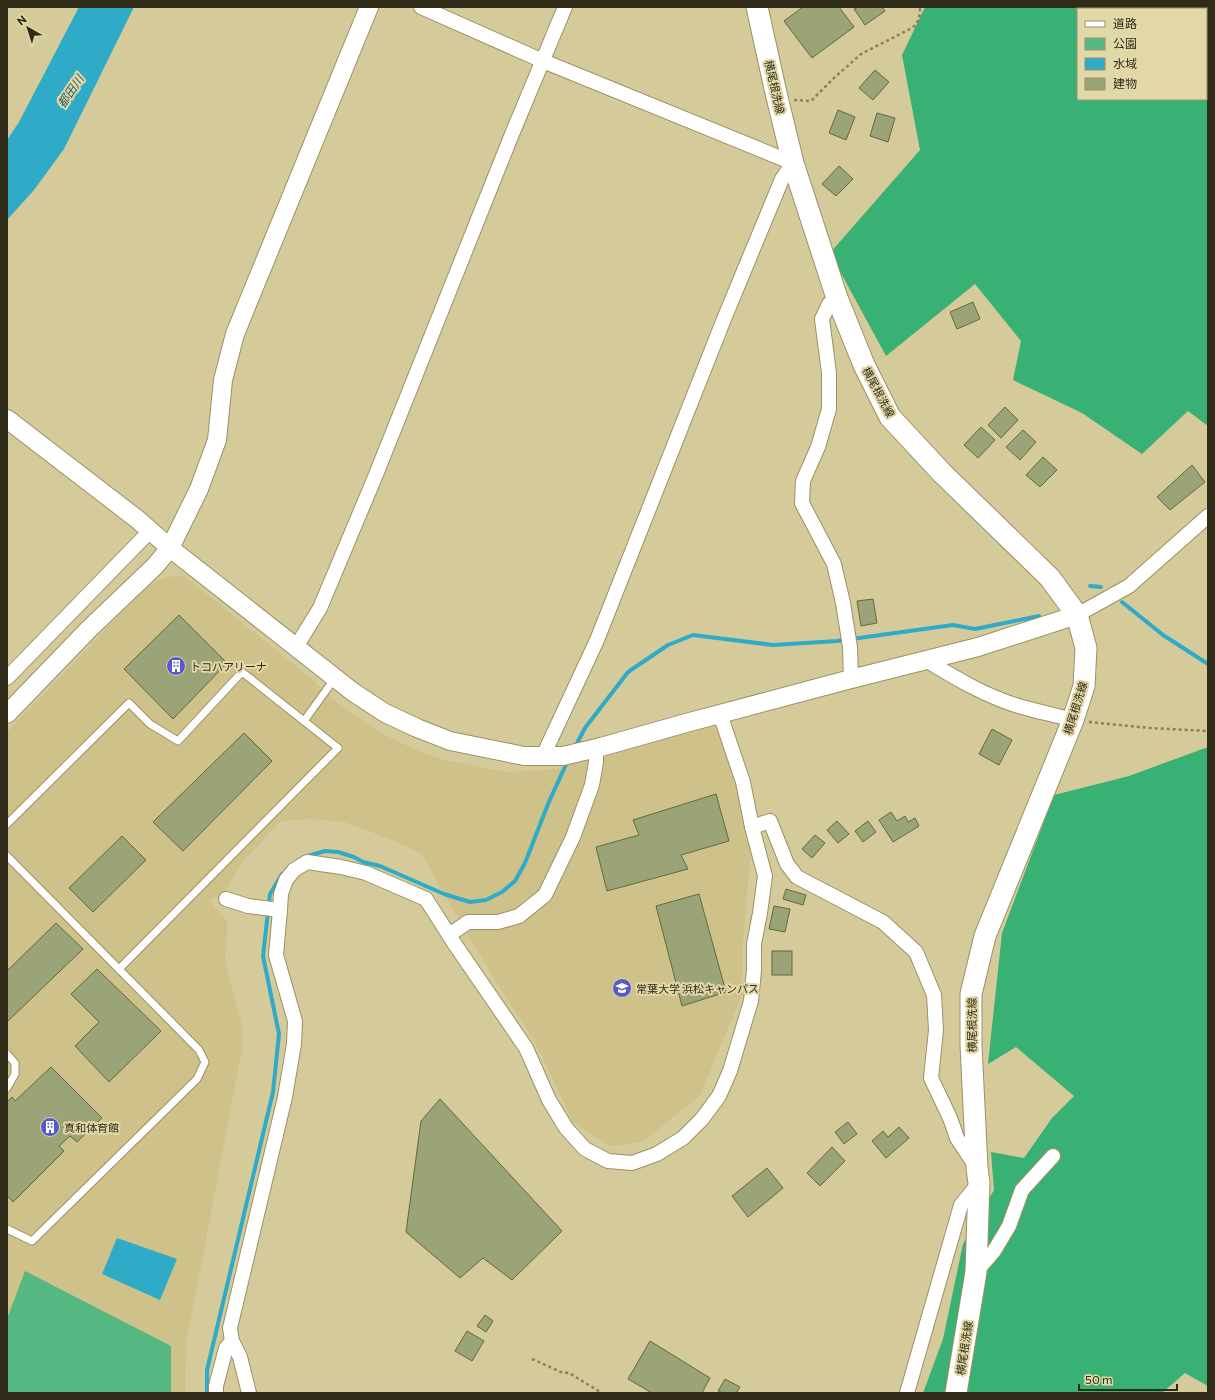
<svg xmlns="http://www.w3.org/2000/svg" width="1215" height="1400" viewBox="0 0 1215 1400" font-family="Commissioner,'Noto Sans JP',sans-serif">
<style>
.built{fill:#cec28a}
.green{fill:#55b781}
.forest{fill:#39b074;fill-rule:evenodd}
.water{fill:#2fabc7}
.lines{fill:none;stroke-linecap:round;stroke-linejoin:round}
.stream{stroke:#2fabc7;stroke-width:4}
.building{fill:#9ba476;stroke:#62693e}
.service-casing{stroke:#9b9163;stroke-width:9}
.minor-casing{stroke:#9b9163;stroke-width:16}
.tertiary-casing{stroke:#9b9163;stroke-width:20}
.secondary-casing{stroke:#9b9163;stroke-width:23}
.path{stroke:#88815e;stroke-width:2.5;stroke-dasharray:3 3;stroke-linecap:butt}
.service{stroke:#fff;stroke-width:7}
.minor{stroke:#fff;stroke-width:14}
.tertiary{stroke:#fff;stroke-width:18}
.secondary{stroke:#fff;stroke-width:21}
.labels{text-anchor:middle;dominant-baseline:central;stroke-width:4;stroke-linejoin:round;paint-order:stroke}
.street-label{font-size:11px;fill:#2f2b18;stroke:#e2d7a7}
.poi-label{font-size:11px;fill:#2f2b18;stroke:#e2d7a7;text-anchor:start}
.water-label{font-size:12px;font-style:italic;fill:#1d5d6c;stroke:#e2d7a7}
</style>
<rect width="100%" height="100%" fill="#d5ca9a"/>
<polygon class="built" points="179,576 187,578 314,681 331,698 381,733 416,750 448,761 507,772 555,769 717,725 752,839 743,942 742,995 700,1095 643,1142 610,1146 573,1122 536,1044 473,944 421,853 390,839 344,822 312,819 281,821 247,857 231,880 226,892 209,900 228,923 225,961 242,1025 243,1044 186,1345 185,1393 7,1393 7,732 149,584 167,577"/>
<polygon class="green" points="25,1271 171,1346 171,1393 7,1393 7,1319"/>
<g class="forest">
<path d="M925,7H1208V426L1188,411L1142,454L1082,413L1013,380L1021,341L975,284L886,356L830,253L920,150L902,55ZM1078,9H1206V99H1078Z"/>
<polygon points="1208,747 1208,1386 1185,1373 1162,1393 923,1393 943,1339 963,1244 994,1190 991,1152 1024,1158 1052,1118 1074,1096 1016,1047 988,1064 1002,933 1054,795 1129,776"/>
</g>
<g class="water">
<polygon points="79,7 134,7 64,149 34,190 7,220 7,140 19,122"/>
<polygon points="117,1238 177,1259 160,1300 102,1274"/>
</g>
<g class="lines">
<g class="stream">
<polyline points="1090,586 1101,587"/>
<polyline points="1122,602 1163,635 1208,664"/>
<polyline points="575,747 585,728 628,672 668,645 693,635 773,645 837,641 953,625 975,629 1039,616"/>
<polyline points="304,857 325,851 338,852 354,857 363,862 380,866 444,894 470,902 486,900 502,892 515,881 525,863 548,804 568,760"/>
<polyline points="207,1393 207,1370 273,1092 279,1034 263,956 270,894 282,874"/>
</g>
</g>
<g class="building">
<polygon points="803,7 839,7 854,27 812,58 784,21"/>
<polygon points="858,7 882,7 885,11 865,25 854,9"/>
<polygon points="875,70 889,82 873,100 859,88"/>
<polygon points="838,110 855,117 846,140 829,133"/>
<polygon points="877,113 895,118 888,142 870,136"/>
<polygon points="839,166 853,179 836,196 822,184"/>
<polygon points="973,302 980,319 957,329 950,312"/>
<polygon points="1005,407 1018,420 1001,438 988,425"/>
<polygon points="981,427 995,440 978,458 964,445"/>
<polygon points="1023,430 1036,442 1020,460 1006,447"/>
<polygon points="1043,457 1057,470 1040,487 1026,475"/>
<polygon points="1192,465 1205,482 1170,510 1157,497"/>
<polygon points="873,599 877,623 861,626 857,601"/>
<polygon points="179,615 227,663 173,719 124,669"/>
<polygon points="992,729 1012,740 999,765 979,754"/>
<polygon points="244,733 272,761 183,851 153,822"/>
<polygon points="716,794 729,841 681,855 688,869 607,891 596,847 639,835 633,820"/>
<polygon points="891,812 897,821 905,816 908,822 915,818 919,826 893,842 879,820"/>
<polygon points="837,821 849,834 838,843 827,830"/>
<polygon points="868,821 876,832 863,842 855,831"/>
<polygon points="815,835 825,843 812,858 802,849"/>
<polygon points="122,836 146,860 93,912 69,888"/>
<polygon points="786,889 806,895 803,905 783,899"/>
<polygon points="699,894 726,992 682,1006 656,906"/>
<polygon points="774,906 790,909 785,932 769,929"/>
<polygon points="56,923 83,949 7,1022 7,971"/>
<rect x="772" y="951" width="20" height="24"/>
<polygon points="97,969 161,1031 109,1082 75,1046 99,1022 71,994"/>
<polygon points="51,1067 102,1118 77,1142 70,1136 59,1146 64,1151 13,1202 7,1196 7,1102 12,1097 15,1101"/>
<polygon points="440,1099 562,1231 512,1280 483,1258 460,1278 406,1232 421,1121"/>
<polygon points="848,1122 857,1134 844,1144 835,1132"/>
<polygon points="899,1127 909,1138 886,1158 872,1141 883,1131 888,1137"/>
<polygon points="832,1147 845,1161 820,1186 807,1173"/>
<polygon points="767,1168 783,1188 748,1217 732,1196"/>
<polygon points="485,1315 493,1321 486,1332 477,1326"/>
<polygon points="467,1331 484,1341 472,1361 455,1351"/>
<polygon points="650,1341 710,1378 702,1393 652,1393 628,1379"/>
<polygon points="725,1379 740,1387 736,1393 723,1393 718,1391"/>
</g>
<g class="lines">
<g class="service-casing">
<g id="service">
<polyline points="304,721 335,678"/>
<polyline points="7,824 129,703 150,724 178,741 242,672 338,748 119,969"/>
<polyline points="7,856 199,1050 205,1062 197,1079 32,1241 7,1229"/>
<polyline points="7,1054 15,1063 15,1074 7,1088"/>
</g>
</g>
<g class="minor-casing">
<g id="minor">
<polyline points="421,7 543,61 793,163 782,179 724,319 597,640 543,756"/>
<polyline points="837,298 829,304 822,319 829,373 829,409 818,447 803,481 802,503 834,564 843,603 850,647 851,679"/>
<polyline points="1077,615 1129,586 1208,516"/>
<polyline points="296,647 320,608 375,477 510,139 565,7"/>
<path d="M926,660C955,678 989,698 1022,707C1039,712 1056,715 1073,720"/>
<polyline points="7,678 150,531"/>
<polyline points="752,827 770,821 787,864 797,877 883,922 916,952 934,995 936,1030 931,1078 950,1118 957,1138 976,1167"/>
<polyline points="226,899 248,906 280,910 281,894 286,880 294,870 307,862 341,867 366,873 426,899 454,943 526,1048 549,1100 566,1128 585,1149 608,1161 632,1163 657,1154 683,1138 702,1119 719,1096 730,1071 751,1001 754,970 754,944 760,913 765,876 752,827 743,782 720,714"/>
<polyline points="449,935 468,922 498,922 519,916 545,895 573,837 592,785 596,762 596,748"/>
<polyline points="976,1272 994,1251 1009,1226 1022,1190 1053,1156"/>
<polyline points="216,1393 216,1386 226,1348 232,1341"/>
<polyline points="249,1393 240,1357 232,1341 230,1328 285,1097 294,1044 295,1021 276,955 280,910"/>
<polyline points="907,1393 961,1205 979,1183"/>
</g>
</g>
<g class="tertiary-casing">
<g id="tertiary">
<polyline points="7,419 137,519 170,548 353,692 385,713 417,728 450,741 524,756 563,756 601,747 686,723 851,679 978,647 1077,615"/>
<polyline points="7,714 89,629 155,566 170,548 199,489 217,440 223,380 235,334 369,7"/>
</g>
</g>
<g class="secondary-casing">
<polyline id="secondary" points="757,7 776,93 793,163 837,298 864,365 890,417 942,473 1050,578 1077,615 1086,648 1084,686 1073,720 985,936 971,994 971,1045 977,1168 979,1183 976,1272 956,1393"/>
</g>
<g class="path">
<path d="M794,100L811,101L834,78L861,54L912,28C919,22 920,16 920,7"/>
<polyline points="1089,722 1150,728 1208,731"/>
<polyline points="532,1359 561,1372 569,1373 602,1393"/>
</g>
<use href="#service" class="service"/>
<use href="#minor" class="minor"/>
<use href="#tertiary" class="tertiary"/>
<use href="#secondary" class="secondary"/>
</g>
<defs>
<g id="building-disc" transform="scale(1)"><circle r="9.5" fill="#5559d0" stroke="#e2d7a7"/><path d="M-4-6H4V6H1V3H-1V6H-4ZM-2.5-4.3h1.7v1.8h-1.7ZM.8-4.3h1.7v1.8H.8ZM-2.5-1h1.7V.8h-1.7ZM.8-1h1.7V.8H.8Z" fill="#fff"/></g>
<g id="university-disc" transform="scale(1)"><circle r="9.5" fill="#5559d0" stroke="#e2d7a7"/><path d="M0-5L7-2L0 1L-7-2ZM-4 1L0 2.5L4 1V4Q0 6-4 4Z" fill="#fff"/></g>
</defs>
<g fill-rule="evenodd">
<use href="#building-disc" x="176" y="666"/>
<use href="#university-disc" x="622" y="988"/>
<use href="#building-disc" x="50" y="1127"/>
</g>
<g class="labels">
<g class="street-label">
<text transform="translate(775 87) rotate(77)">横尾根洗線</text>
<text transform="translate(879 392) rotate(62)">横尾根洗線</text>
<text transform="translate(1075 708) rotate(-73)">横尾根洗線</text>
<text transform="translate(971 1025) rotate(-90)">横尾根洗線</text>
<text transform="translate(964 1348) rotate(-81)">横尾根洗線</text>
</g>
<g class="poi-label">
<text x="190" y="666">トコハアリーナ</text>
<text x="636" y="988">常葉大学 浜松キャンパス</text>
<text x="64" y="1127">真和体育館</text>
</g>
<g class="water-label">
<text transform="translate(70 91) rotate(-56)">都田川</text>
</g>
</g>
<rect width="1215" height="1400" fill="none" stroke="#2f2b18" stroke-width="16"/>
<rect x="1077" y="8" width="130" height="92" fill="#e2d7a7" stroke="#9a926e"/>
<rect x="1085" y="21" width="20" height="6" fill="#ffffff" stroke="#9a926e"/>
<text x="1113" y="28" font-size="12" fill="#2f2b18">道路</text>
<rect x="1085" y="38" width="20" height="12" fill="#55b781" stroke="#9a926e"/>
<text x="1113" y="48" font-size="12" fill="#2f2b18">公園</text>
<rect x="1085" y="58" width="20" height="12" fill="#2fabc7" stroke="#9a926e"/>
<text x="1113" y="68" font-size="12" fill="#2f2b18">水域</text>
<rect x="1085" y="78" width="20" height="12" fill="#9ba476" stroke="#9a926e"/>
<text x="1113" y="88" font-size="12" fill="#2f2b18">建物</text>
<g transform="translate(28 28) rotate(321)" stroke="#e2d7a7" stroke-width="3" paint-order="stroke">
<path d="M0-3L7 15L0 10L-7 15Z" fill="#2f2b18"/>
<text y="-6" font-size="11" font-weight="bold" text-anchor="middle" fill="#2f2b18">N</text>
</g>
<path d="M1079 1384v6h98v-6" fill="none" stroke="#2f2b18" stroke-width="2"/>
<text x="1085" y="1384" font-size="12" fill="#2f2b18" stroke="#e2d7a7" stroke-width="3" paint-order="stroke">50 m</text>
</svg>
